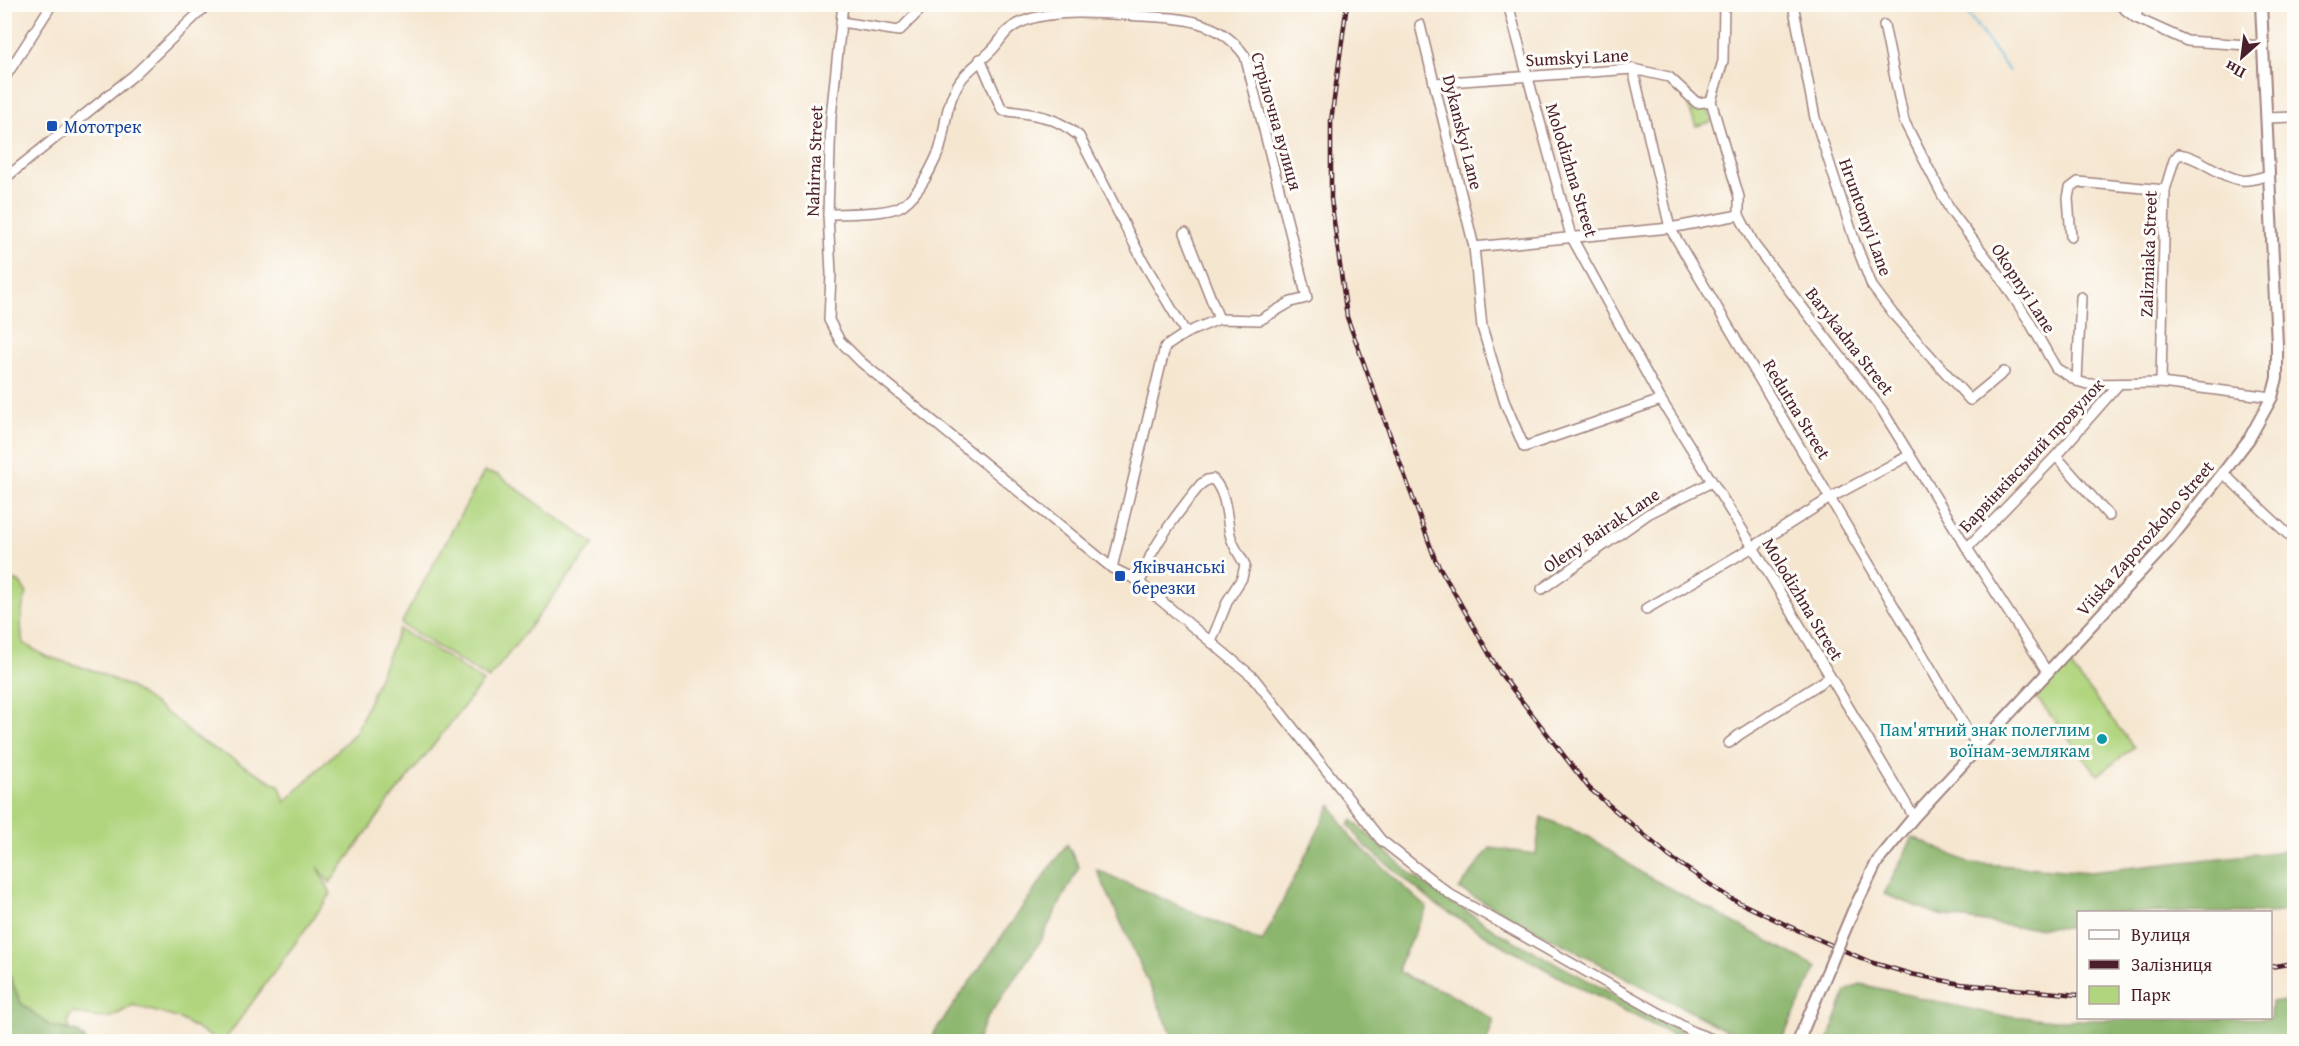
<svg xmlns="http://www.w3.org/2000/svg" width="2299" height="1046" viewBox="0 0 2299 1046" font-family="'Gentium Book Plus',serif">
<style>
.green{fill:#b0d57e;stroke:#7d7a54;stroke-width:1.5}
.forest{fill:#8cb66d;stroke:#6b6a4c;stroke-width:1.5}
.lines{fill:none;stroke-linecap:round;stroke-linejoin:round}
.stream{stroke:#66bde3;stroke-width:2}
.minor-casing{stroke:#a0827e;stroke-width:12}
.tertiary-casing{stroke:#a0827e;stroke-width:14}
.minor{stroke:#fff;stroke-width:9}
.tertiary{stroke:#fff;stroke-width:10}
.rail-casing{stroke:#4a1f2b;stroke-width:4.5}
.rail{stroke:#fdfcf7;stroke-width:2;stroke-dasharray:7;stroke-linecap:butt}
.tertiary-bridge-casing{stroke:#a0827e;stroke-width:14;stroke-linecap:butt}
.tertiary-bridge{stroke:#fff;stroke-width:10}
.transit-dot{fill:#1a4fb4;stroke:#fdfcf7;stroke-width:2}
.culture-dot{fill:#0f9aa8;stroke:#fdfcf7;stroke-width:2}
.labels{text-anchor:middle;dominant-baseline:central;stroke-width:6;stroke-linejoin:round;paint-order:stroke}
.street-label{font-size:18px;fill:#4a1f2b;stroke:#fdfcf7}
.transit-label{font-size:18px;fill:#164399;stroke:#fdfcf7;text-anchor:start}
.culture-label{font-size:18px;fill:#0d838f;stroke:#fdfcf7;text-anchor:end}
</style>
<rect width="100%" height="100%" fill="#fdfcf7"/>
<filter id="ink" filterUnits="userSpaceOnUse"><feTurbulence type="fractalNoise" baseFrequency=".0167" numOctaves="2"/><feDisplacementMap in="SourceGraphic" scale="12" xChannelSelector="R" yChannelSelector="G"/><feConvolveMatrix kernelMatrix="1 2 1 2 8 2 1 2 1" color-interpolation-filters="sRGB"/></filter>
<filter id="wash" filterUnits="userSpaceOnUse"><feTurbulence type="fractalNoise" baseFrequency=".008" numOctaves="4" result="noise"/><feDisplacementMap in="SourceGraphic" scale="24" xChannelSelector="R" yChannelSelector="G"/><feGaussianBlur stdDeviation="1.35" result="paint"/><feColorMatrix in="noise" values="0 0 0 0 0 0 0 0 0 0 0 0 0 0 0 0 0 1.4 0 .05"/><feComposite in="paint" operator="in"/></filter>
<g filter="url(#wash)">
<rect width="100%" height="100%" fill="#f5e6d0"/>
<g class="green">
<polygon points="1688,106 1708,109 1712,122 1696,126"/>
<polygon points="484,472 498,475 594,544 489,679 401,624"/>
<path d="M4,578L19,582L27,593C20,611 20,624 23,643L45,656L95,671L130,687L179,722L192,736L280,786L285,802L356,732L399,629L442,654L483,682L388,803L330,883L318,867L331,894L224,1041H218L180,1019L133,1005C103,1024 105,1018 73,1013L68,1019L69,1030L50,1026L21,1003L8,972L5,969Z"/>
<polygon points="2068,663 2134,747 2098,775 2036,697"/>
</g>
<g class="forest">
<polygon points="1331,805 1351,838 1427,908 1400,962 1399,971 1408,977 1451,994 1494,1020 1487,1041 1175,1041 1097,870 1262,942"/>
<polygon points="1541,817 1589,837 1645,875 1817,967 1781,1041 1746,1041 1459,889 1490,848 1536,854"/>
<polygon points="1352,820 1413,876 1501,934 1701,1041 1684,1041 1563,979 1495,941 1436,905 1363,844 1349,825"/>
<polygon points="1913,837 1970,863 2090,872 2294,850 2294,910 2271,913 2078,912 2078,928 2016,927 1940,915 1884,894"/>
<polygon points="1067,844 1079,867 1039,943 985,1021 977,1041 928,1041"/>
<polygon points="4,969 8,972 21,1003 50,1026 78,1032 86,1041 5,1041"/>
<polygon points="1860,984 1996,1015 2056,1020 2270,1018 2271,1002 2294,999 2294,1041 1828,1041 1846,991"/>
</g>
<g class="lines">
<polyline class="stream" points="1961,4 2009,71"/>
</g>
</g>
<g filter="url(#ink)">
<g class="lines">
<g class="minor-casing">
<g id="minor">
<polyline points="843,4 831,117 828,214 831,274 829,320 840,341 861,362 1112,568 1135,579 1253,677 1381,840 1451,895 1693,1032 1720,1042"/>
<polyline points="1508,4 1571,236 1661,400 1753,547 1914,817"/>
<polyline points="1724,4 1723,61 1711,101 1739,197 1739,215 1755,246 1882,410 1967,548 2048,673"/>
<polyline points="1793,4 1815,118 1855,242 1872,286 1893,314 1970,400 2004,372"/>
<polyline points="2118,4 2136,18 2187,41 2263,46"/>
<polyline points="2136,18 2139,4"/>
<polyline points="841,22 899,31 919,11"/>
<polyline points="1420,25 1474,247 1482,327 1505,403 1524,447 1661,400"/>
<polyline points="1884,25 1904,121 1950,210 1996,270 2029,321 2056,368 2077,381 2087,384 2161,383 2272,397"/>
<path d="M980,59L1002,110C1035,115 1052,114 1079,136L1143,261L1186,333"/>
<polyline points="1633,69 1670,228 1978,748"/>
<polyline points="4,79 52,4"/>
<polyline points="1434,83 1633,69 1669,77 1697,103 1711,101"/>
<polyline points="2267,118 2294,117"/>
<polyline points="4,179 134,75 208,4"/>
<path d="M828,214C846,213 891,215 904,204C920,192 931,169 939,151C944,137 944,121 949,106C958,74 971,71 992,50C999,43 1003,34 1010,29C1039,6 1104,14 1139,16C1181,18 1219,19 1245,56L1307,298L1291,302L1260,320L1219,319L1186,333L1165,347L1112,568"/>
<polyline points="1185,233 1219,319"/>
<polyline points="2071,237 2068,198 2070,188 2078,182 2165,190"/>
<polyline points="1474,247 1670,228 1739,215"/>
<polyline points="2077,381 2081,297"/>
<path d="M2161,383L2165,190L2174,160L2179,154C2201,157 2219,177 2241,180C2249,182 2261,177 2269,175"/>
<polyline points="2056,456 2109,516"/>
<polyline points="2223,473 2294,540"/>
<polyline points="1967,548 2054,458 2119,384"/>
<path d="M1139,582C1147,573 1146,563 1152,553C1166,528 1183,506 1201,484L1207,480L1213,479C1227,494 1226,515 1230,534C1232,545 1240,555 1245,565L1242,578L1228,600L1211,642"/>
<polyline points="1542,589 1648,514 1712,482"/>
<polyline points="1646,609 1753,547 1830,498 1910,455"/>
<polyline points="1729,743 1739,735 1830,677"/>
</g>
</g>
<g class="tertiary-casing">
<g id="tertiary">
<polyline points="1853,911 1877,862 1914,817 2169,541 2223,473 2249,439 2272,397 2277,378 2277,344 2261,4"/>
<polyline points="1798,1042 1826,975"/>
</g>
</g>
<use href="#minor" class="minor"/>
<use href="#tertiary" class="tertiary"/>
<g class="rail-casing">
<g id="rail">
<polyline points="1347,4 1331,121 1331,199 1347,317 1435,559 1500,673 1589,788 1670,857 1730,898 1795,929 1870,962 1911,974 1961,984 2078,995"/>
<polyline points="2270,967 2294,963"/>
</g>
</g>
<use href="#rail" class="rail"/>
<g class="tertiary-bridge-casing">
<polyline id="tertiary-bridge" points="1826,975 1853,911"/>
</g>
<use href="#tertiary-bridge" class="tertiary-bridge"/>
</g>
</g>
<g class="transit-dot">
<rect x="46" y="120" width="12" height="12" rx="3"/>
<rect x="1114" y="570" width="12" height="12" rx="3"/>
</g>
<circle class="culture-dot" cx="2102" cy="739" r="6"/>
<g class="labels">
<g class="street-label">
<text transform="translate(1577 57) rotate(-3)">Sumskyi Lane</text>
<text transform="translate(1277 121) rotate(74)">Стрілочна вулиця</text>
<text transform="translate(1463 132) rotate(76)">Dykanskyi Lane</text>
<text transform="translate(814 161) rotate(-88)">Nahirna Street</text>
<text transform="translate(1572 170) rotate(73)">Molodizhna Street</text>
<text transform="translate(1866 217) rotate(70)">Hruntomyi Lane</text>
<text transform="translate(2148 254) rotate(-88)">Zalizniaka Street</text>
<text transform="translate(2024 288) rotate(57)">Okopnyi Lane</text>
<text transform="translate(1850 341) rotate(52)">Barykadna Street</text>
<text transform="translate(1797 409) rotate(59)">Redutna Street</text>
<text transform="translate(2031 455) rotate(-47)">Барвінківський провулок</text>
<text transform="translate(1601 530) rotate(-34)">Oleny Bairak Lane</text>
<text transform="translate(2145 538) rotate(-49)">Viiska Zaporozkoho Street</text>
<text transform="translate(1803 599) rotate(59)">Molodizhna Street</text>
</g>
<g class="transit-label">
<text x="64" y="126">Мототрек</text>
<text x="1132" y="566">Яківчанські<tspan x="1132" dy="21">березки</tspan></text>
</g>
<g class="culture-label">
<text x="2090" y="729">Пам'ятний знак полеглим<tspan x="2090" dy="21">воїнам-землякам</tspan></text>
</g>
</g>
<rect width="2299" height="1046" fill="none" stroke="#fdfcf7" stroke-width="24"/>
<rect x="2077" y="911" width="195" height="108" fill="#fdfcf7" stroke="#b5a4a5" stroke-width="1.5"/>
<rect x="2089" y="930" width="30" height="9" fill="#ffffff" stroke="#b5a4a5" stroke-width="1.5"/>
<text x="2131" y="941" font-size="18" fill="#4a1f2b">Вулиця</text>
<rect x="2089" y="960" width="30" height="9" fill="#4a1f2b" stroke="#b5a4a5" stroke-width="1.5"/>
<text x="2131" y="971" font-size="18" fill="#4a1f2b">Залізниця</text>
<rect x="2089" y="986" width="30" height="18" fill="#b0d57e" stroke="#b5a4a5" stroke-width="1.5"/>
<text x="2131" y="1001" font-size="18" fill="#4a1f2b">Парк</text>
<g transform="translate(2242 57) rotate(208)" stroke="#fdfcf7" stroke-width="4.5" paint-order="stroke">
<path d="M0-4.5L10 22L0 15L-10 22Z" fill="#4a1f2b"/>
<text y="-9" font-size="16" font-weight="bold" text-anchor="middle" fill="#4a1f2b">Пн</text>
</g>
</svg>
